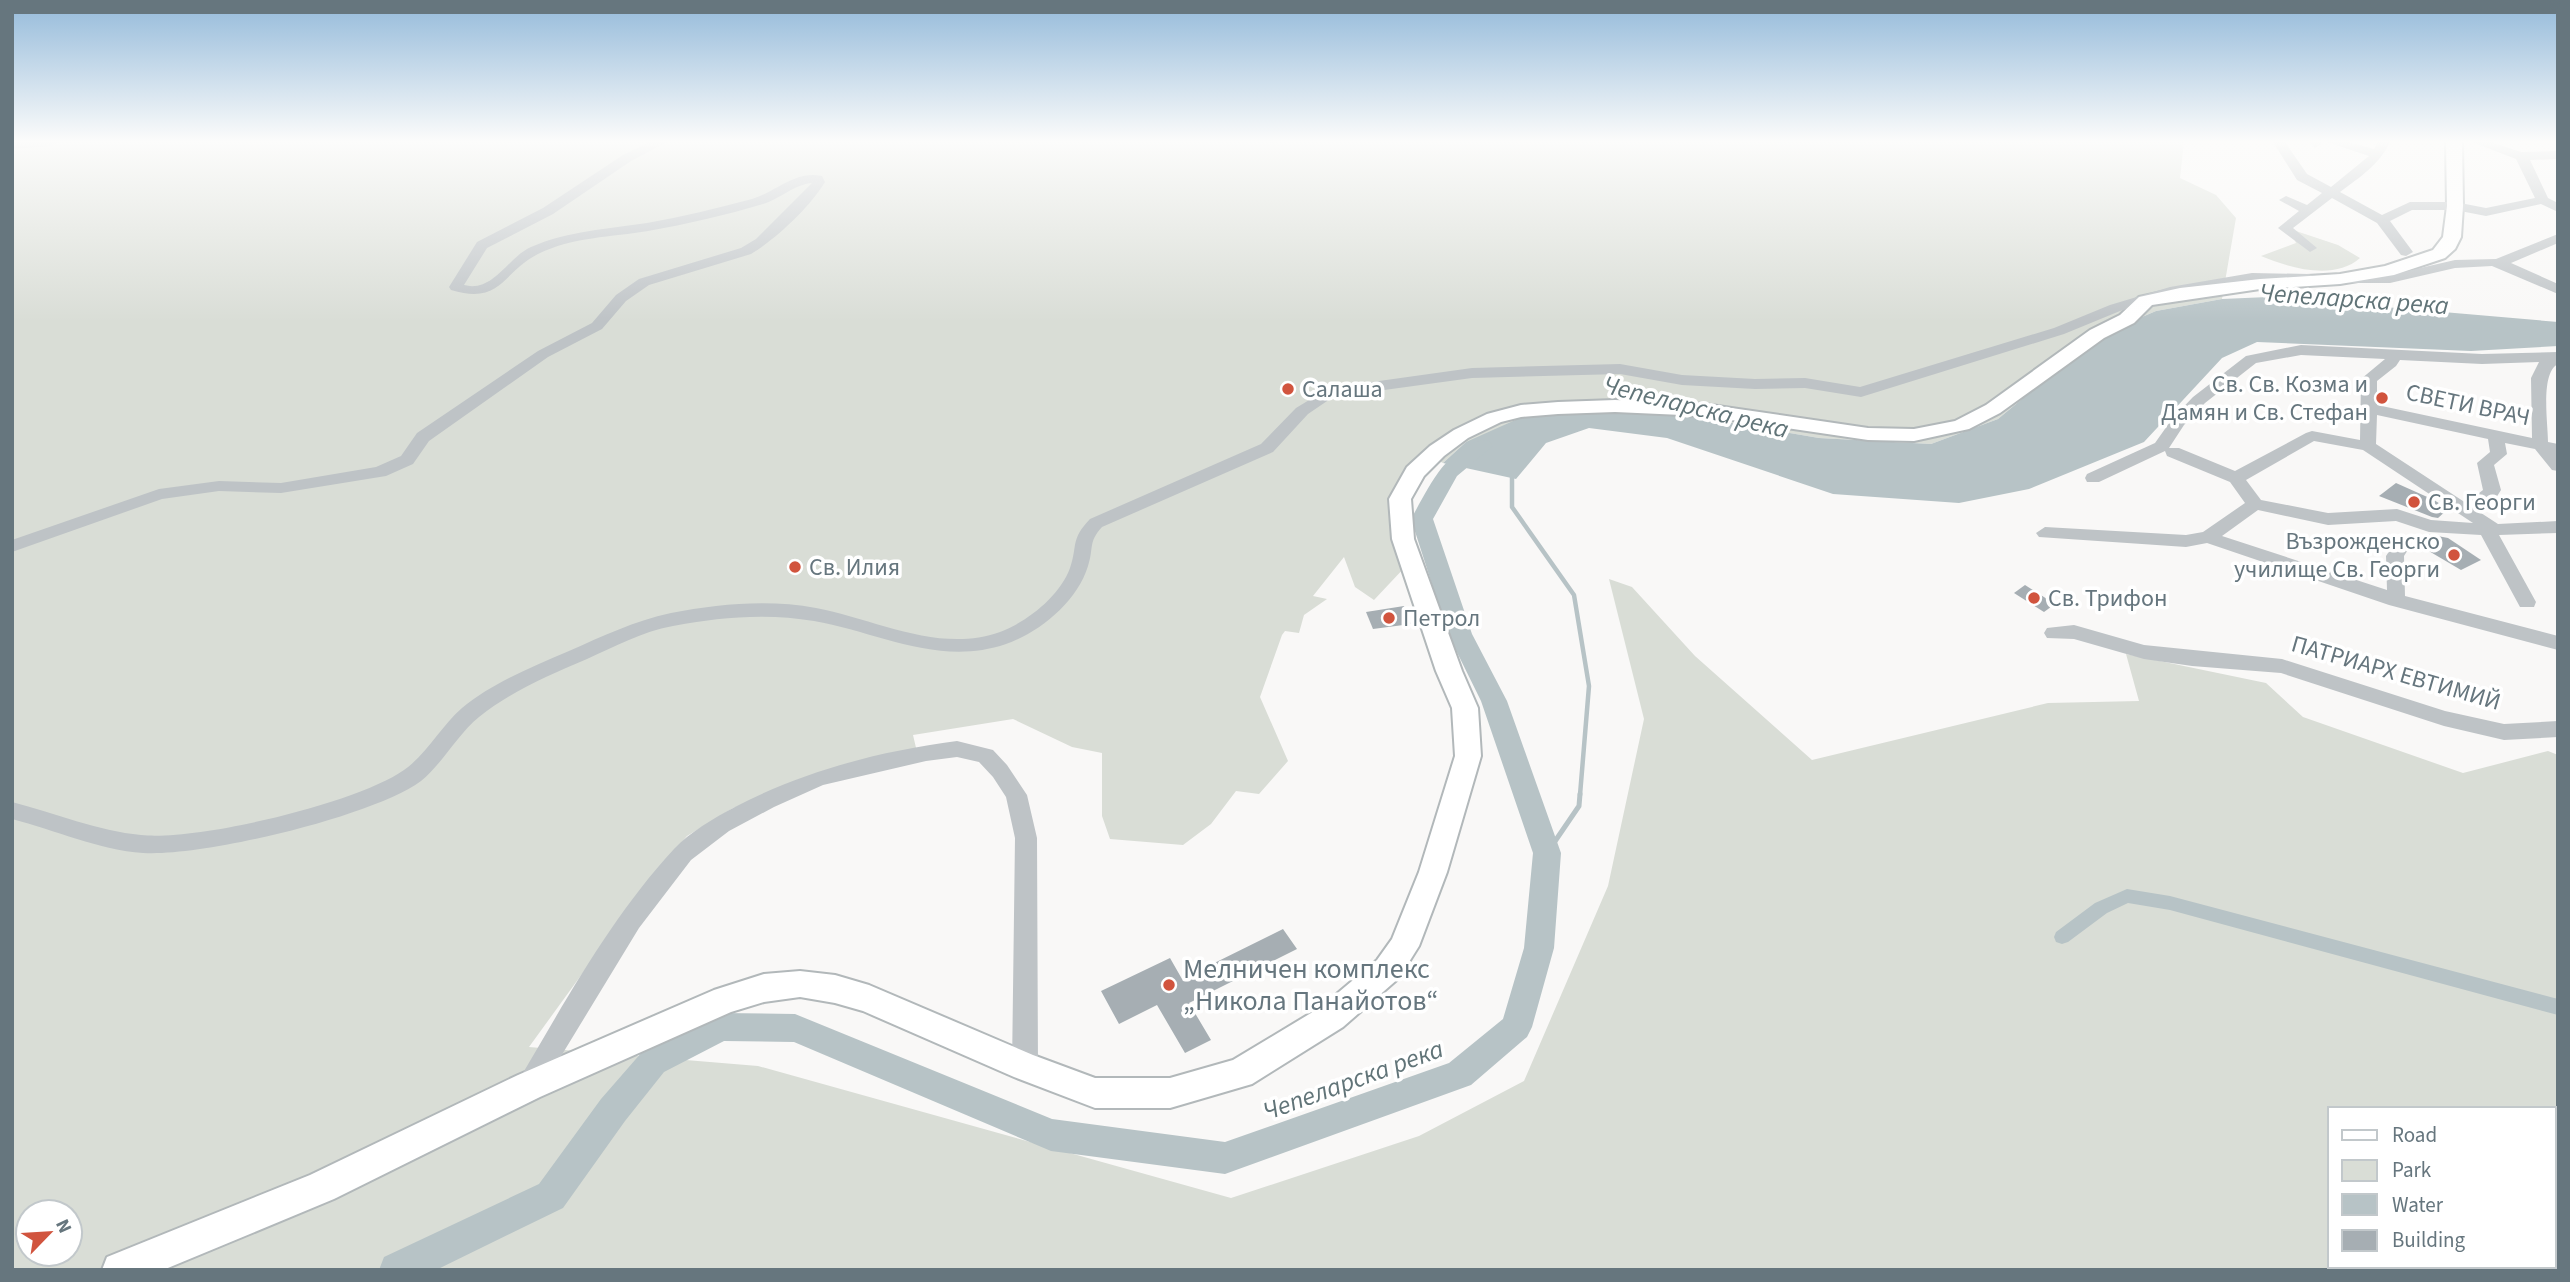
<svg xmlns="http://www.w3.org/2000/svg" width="2570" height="1282" viewBox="0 0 2570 1282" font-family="'Source Sans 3',sans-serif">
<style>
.green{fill:#d9ddd6;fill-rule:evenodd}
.water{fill:#b7c3c6}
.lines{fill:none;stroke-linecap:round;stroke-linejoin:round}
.stream-far1{stroke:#b7c3c6;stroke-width:4.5}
.stream{stroke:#b7c3c6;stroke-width:5}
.canal{fill:#b7c3c6;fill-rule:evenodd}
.river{fill:#b7c3c6;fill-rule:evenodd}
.building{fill:#a6aeb3}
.major-casing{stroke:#b2b8ba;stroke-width:4}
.minor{fill:#bec3c6;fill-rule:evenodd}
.major{fill:#fff;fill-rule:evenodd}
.poi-dot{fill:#d1543e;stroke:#fff;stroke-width:2.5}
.labels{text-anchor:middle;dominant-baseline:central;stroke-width:7;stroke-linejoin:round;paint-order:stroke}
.poi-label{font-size:24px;fill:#66767e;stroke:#fff;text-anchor:start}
.street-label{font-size:24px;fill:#66767e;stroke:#fff}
.water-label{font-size:26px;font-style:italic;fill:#617478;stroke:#fff}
.near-poi-label{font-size:28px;fill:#66767e;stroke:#fff;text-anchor:start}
</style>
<rect width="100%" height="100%" fill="#f9f8f7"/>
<g class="green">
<path d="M12,142H2184L2180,178L2216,195L2236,218L2222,299L2156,311L2098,336L1998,419L1931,444L1819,438L1662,411L1466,442L1443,463L1425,454L1403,482L1406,566L1374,600L1355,587L1344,557L1313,596L1327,599L1304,615L1299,633L1285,631L1282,635L1260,697L1288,761L1259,794L1236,791L1211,824L1183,845L1110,839L1102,816V753L1072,747L1013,719L913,735L917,752L733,808L687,836L648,883L529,1047L758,1066L1231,1198L1419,1136L1524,1081L1608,886L1644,719L1609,579L1632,587L1695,656L1812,760L2048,703L2139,701L2126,654L2266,683L2303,717L2463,773L2548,751L2558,755V1270H12ZM2330,1109H2554V1266H2330ZM28,1212H70V1254H28Z"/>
<path d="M2296,231L2338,245L2360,258C2334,281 2290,268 2261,256L2296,243L2291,232Z"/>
</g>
<polygon class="water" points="2268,297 2558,322 2558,346 2471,351 2257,342 2222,358 2144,442 2029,489 1959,503 1833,494 1667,438 1589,428 1546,443 1516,479 1443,463 1466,442 1531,413 1662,411 1819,438 1931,444 1998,419 2098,336 2156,311 2222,299"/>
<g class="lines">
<polyline class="stream-far1" points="1512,475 1512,507 1574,595 1589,686 1580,795"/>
<polyline class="stream" points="1547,853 1579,806 1580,794"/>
<polygon class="canal" points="2127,889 2170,896 2558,999 2558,1015 2170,910 2128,903 2107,913 2068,942 2062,944 2056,942 2054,937 2056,932 2095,903"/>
<path class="river" d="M1482,440L1489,441L1493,446L1457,476L1433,519L1472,634L1507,701L1561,853L1554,948L1532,1027L1527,1037L1471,1085L1225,1174L1051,1151L794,1042L724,1041L664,1072L625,1121L563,1208L436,1270H379L384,1257L539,1184L601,1099L642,1052L721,1013L795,1014L1052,1119L1225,1142L1449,1063L1503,1019L1524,948L1533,853L1481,701L1448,634L1411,519C1428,489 1445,449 1482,440Z"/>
</g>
<g class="building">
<polygon points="2396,483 2434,500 2448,509 2438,518 2432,517 2379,496"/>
<polygon points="2427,534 2448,538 2481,560 2461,570 2422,547 2419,538"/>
<polygon points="2025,585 2055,604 2044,612 2014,593"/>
<polygon points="1404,606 1411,624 1373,629 1366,612"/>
<polygon points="1283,929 1297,949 1189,1003 1211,1040 1185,1053 1157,1005 1119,1024 1101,991 1170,958 1182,979"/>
</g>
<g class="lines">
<g class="major-casing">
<polygon id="major" points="2446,142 2462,142 2463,206 2461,237 2455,249 2445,258 2394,275 2340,284 2260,289 2152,305 2134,323 2104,338 2000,413 1969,429 1914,441 1868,440 1704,416 1615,412 1558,414 1521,417 1501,422 1468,438 1444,456 1424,476 1411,499 1414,539 1462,671 1478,708 1481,756 1447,872 1419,946 1399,978 1343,1027 1252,1084 1170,1108 1095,1108 1014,1077 863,1011 835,1003 800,997 764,1002 731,1012 540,1097 334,1199 163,1270 102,1270 107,1257 310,1175 518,1075 714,990 764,974 800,971 835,975 869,985 1033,1055 1095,1078 1170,1078 1233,1060 1321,1007 1377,960 1392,939 1419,872 1455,756 1452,708 1436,671 1392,539 1389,499 1407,467 1430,446 1454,430 1487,414 1521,405 1558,402 1615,400 1704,404 1868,428 1914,429 1955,421 1986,405 2090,330 2120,315 2139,297 2180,288 2260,279 2340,274 2385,266 2433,250 2443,237 2447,206"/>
</g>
<g class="minor">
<polygon points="12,142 57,142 51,146 12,149"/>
<path d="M650,142H667L631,161L553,214L487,248L464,285C493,293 508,257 531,247C568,231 608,229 647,223C682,217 717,208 752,199C776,192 795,170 822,176L825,182C810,207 776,239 751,254L649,285L626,301L602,329L548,357L429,441L413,464L386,476L281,493L219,491L162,499L12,552V540L159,489L219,481L281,483L376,467L401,456L417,433L538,351L592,323L616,295L639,279L741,248L756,239L812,183C795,184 780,199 763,204C726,215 687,224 648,231C612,237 572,237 538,254C501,273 502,305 451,290L449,287L477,242L543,208L623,155Z"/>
<path d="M2273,142H2285L2307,174L2331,187L2369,156L2327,142H2348L2374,149L2378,142H2390C2379,165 2360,177 2340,192L2382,215L2410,202H2455L2486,208L2535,198L2516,159L2472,142H2491L2521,152L2558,151V159L2530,160L2548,198L2558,203V212L2541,204L2486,216L2455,210H2412L2390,221L2413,252L2406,256L2401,255L2377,223L2332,198L2293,228L2317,248L2310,252L2278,228L2299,211L2279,200L2286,196L2307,205L2322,193L2297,180Z"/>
<polygon points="2309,142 2321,142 2321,144 2315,148"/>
<polygon points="2558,234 2558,243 2511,263 2558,284 2558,294 2492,266 2455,268 2390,283 2343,283 2336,279 2343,275 2390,275 2455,260 2496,259"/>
<path d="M2252,273L2309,274L2316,278L2309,282L2252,281L2177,294L2120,311L2064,334L1861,397L1805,388L1755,389L1682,385L1620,374L1472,378L1333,397L1308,414L1273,452L1102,527C1088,542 1094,548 1088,566C1077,602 1040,632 1006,644C939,667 878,632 814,621C767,613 719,617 673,626C641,632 616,646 587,659C550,675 511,691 479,717C457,735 443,763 421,781C374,816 203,857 143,853C99,850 55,830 12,819V802C55,813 98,831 141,835C199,841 357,803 404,770C427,754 441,726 462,708C494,682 532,667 569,651C603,636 634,621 671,613C718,604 768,599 816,608C875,619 939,654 1000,632C1027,622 1060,596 1070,568C1078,545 1070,540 1090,519L1261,444L1296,408L1329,388L1472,368L1620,364L1682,375L1755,379L1805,378L1860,387L2054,328L2110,305L2170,287Z"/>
<path d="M2301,345L2482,354L2558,352V364C2540,373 2548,423 2548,442L2558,444V471L2552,470L2535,449L2505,443L2507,454L2494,465L2501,490L2494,501L2478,511L2498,524L2558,521V533L2499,535L2536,602L2534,607H2520L2481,535L2429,532L2396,521L2328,525L2258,510L2222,536L2387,590L2386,556L2394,544H2406L2409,548L2404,556L2405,596L2558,636V650L2389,605L2207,543L2186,547L2039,537L2036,533L2045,527L2186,535L2203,532L2245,503L2230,482L2167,456L2165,451L2099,482H2087L2085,478L2087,474L2155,443L2172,419L2193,397L2246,356ZM2301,355L2385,359L2361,379L2360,440L2312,431L2306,433L2235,471L2179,448H2169L2184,425L2205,403L2256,363ZM2400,360L2482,364L2539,362L2531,378L2532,438L2377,405V381L2396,366ZM2377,415L2488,439L2490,452L2477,463L2483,490L2466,503L2376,444ZM2314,441L2363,450L2473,523L2431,520L2397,509L2328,513L2261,500L2246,480Z"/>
<polygon points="2074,625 2144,645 2282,659 2445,711 2504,724 2558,721 2558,737 2504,740 2444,726 2281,673 2192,666 2144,659 2074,639 2047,638 2044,633 2047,628"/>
<path d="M957,741L993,750L1007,765L1027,795L1037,838L1038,1067L1034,1075L1025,1079L1016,1075L1012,1067L1015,838L1006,797L993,777L979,762L957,757L926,761L823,785L774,807L729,831L691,860L639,928L538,1094L529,1098L520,1094L516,1086L520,1078C566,1000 612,916 674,849C690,832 714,818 735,807C804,771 880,751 957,741Z"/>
</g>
<use href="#major" class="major"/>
</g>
<linearGradient id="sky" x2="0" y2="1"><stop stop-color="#94bada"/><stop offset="0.44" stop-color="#fcfcfb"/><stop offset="1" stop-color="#fcfcfb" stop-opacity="0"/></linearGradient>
<rect width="2570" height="322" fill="url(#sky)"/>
<g class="poi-dot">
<circle cx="1288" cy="389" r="7"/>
<circle cx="2382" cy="398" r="7"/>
<circle cx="2414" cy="502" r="7"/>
<circle cx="2454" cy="555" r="7"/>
<circle cx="795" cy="567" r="7"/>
<circle cx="2034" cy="598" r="7"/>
<circle cx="1389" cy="618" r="7"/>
<circle cx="1169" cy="985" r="7"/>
</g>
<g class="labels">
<g class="poi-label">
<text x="2368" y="384" text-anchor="end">Св. Св. Козма и<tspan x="2368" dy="28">Дамян и Св. Стефан</tspan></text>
<text x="1302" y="389">Салаша</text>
<text x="2428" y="502">Св. Георги</text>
<text x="2440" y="541" text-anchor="end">Възрожденско<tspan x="2440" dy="28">училище Св. Георги</tspan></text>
<text x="809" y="567">Св. Илия</text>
<text x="2048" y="598">Св. Трифон</text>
<text x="1403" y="618">Петрол</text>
</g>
<g class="street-label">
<text transform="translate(2468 405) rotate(12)">СВЕТИ ВРАЧ</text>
<text transform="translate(2396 673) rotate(16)">ПАТРИАРХ ЕВТИМИЙ</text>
</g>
<g class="water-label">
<text transform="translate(2354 299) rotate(4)">Чепеларска река</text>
<text transform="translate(1696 407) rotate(14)">Чепеларска река</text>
<text transform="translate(1353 1080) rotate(-20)">Чепеларска река</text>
</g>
<g class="near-poi-label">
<text x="1183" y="969">Мелничен комплекс<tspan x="1183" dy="32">„Никола Панайотов“</tspan></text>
</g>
</g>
<rect width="2570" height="1282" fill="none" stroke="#66767e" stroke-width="28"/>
<rect x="2328" y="1107" width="228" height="161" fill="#ffffff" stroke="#c2c8cb" stroke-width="2"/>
<rect x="2342" y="1130" width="35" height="10" fill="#ffffff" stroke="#c2c8cb" stroke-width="2"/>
<text x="2392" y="1142" font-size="21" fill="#66767e">Road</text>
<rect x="2342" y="1160" width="35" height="21" fill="#d9ddd6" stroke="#c2c8cb" stroke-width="2"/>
<text x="2392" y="1177" font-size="21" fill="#66767e">Park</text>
<rect x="2342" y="1194" width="35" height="21" fill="#b7c3c6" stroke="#c2c8cb" stroke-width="2"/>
<text x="2392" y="1212" font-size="21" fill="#66767e">Water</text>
<rect x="2342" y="1230" width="35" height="21" fill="#a6aeb3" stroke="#c2c8cb" stroke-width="2"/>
<text x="2392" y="1247" font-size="21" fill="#66767e">Building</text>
<g transform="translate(49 1233) rotate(65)"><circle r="33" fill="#ffffff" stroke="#c2c8cb" stroke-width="2"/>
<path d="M0-5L12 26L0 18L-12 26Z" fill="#d1543e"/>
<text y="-10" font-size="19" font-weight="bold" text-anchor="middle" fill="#66767e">N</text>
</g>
</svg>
